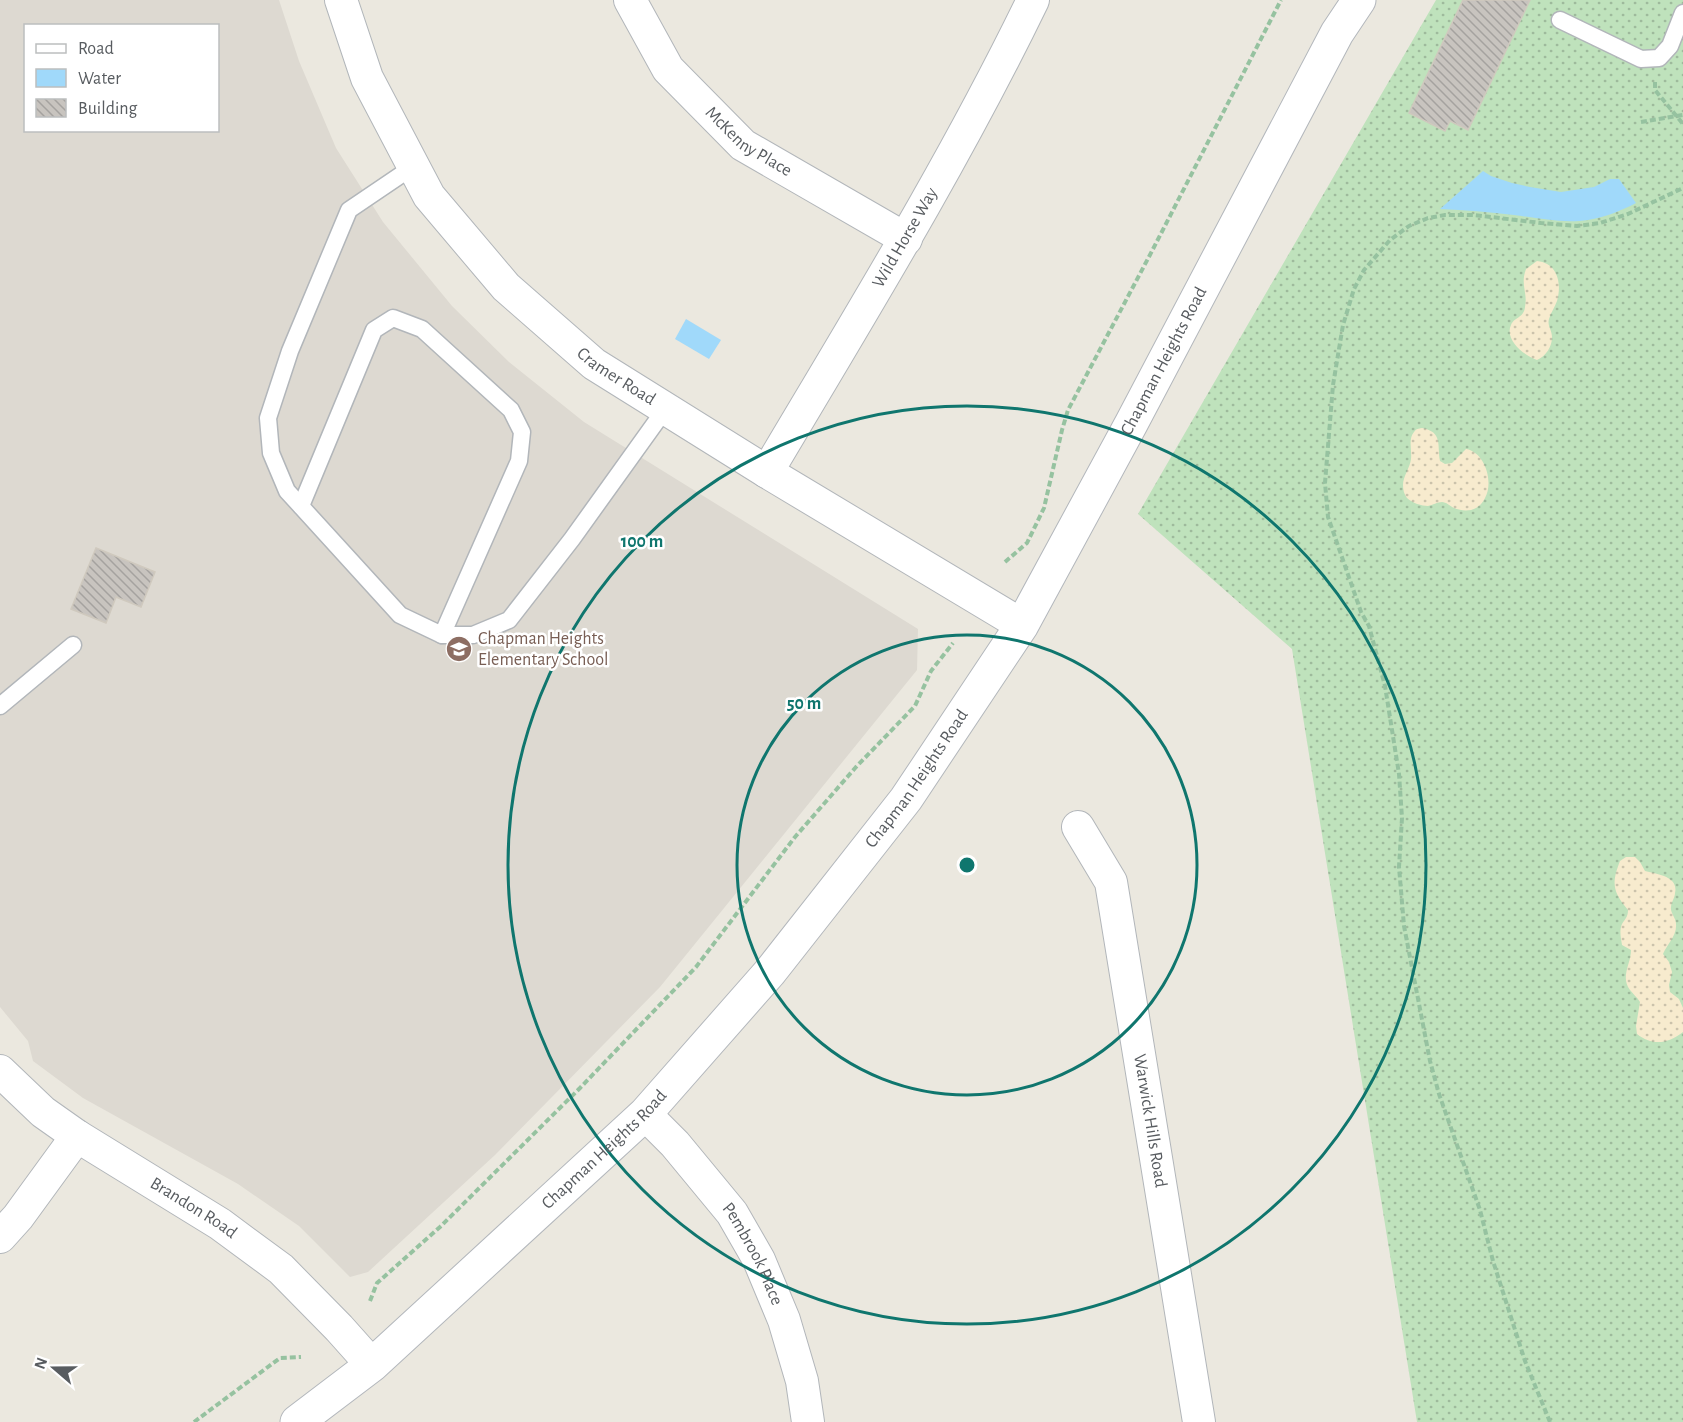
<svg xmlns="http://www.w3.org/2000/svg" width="1683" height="1422" viewBox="0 0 1683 1422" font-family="'Alegreya Sans',sans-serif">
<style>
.education{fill:#ddd9d1;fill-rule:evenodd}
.grass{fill:url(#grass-dots)}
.sand{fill:url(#sand-dots)}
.water{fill:#a0d9fa}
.building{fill:url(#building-back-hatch);stroke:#cfc9be;stroke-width:1.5}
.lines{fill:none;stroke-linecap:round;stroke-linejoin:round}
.lane-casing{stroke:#b2b6ba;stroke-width:19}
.street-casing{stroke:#b2b6ba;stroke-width:34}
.secondary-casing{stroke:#b3b7bc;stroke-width:35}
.path{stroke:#96c2a0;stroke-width:4;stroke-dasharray:6 3;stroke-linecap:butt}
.lane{stroke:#fff;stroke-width:16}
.street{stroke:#fff;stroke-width:32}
.secondary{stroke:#fff;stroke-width:33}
.ring{fill:none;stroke:#0f766e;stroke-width:3}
.labels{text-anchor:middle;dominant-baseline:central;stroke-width:5;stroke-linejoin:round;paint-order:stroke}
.street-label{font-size:18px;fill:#585c60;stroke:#fff}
.education-label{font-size:18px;fill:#785e54;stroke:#fff;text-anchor:start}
.centre{fill:#0f766e;stroke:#fff;stroke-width:3}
.ring-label{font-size:18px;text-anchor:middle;font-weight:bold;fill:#0f766e;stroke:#fff;stroke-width:5;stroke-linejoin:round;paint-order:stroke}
</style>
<defs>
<pattern id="grass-dots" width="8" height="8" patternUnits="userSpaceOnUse" patternTransform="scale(1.5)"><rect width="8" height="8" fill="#bfe2bc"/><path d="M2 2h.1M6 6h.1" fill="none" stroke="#9eba9c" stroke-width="1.8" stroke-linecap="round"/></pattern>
<pattern id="sand-dots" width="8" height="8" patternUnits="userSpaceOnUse" patternTransform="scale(1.5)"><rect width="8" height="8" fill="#f7ebce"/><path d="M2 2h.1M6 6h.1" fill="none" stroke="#cbc2ab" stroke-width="1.8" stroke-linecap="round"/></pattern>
<pattern id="building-back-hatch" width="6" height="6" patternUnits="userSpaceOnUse" patternTransform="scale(1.5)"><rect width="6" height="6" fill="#c8c4bf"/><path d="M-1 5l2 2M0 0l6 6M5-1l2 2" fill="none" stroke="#a5a29f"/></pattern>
</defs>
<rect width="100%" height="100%" fill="#ebe8df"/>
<path class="education" d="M0,0H279L299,61L336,148L383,222L452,306L509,362L584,422L918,629L917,670L660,987L495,1155L368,1272L350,1277L299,1226L238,1184L83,1098L33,1061L28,1041L0,1007ZM26,26H218V130H26Z"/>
<polygon class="grass" points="1436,0 1683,0 1683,1422 1417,1422 1292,649 1138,514"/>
<g class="sand">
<path d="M1537,261C1558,263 1562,284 1557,301C1555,307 1551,312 1549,319C1547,326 1552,330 1552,337C1552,347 1546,356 1537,360C1525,356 1504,340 1511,325C1514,317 1524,318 1525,307C1528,292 1520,285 1526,269Z"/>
<path d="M1422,428C1443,432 1437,445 1440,461L1445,464L1452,463L1466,449C1485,452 1494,482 1485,498C1479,511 1466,513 1454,508C1450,506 1446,502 1442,502C1437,502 1433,505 1428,506C1422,506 1412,503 1407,498C1404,494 1403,490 1403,485C1403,476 1410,468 1411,459C1412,450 1408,439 1414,432C1417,428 1418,429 1422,428Z"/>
<path d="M1626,857H1635L1640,862L1645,871C1656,874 1679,876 1675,893C1675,898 1671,902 1671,907C1670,913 1676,918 1676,924C1677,936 1667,944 1663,954L1669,962L1672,972L1669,985L1670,992L1679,999L1683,1008V1032C1668,1044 1652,1046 1637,1034L1636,1026L1640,1002C1637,997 1633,994 1630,990C1620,977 1631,964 1631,950L1622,945C1621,938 1619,931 1622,924C1625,919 1628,917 1628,910C1613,892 1611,884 1620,861Z"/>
</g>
<g class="water">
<path d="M1483,171L1491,176L1512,183L1530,187L1561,192L1594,187L1610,179H1619L1636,203C1621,211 1605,217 1588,220C1564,224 1538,218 1514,215C1489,212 1465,210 1440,209Z"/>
<polygon points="686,319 721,340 709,359 675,339"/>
</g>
<g class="building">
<polygon points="1463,0 1530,0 1468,130 1450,121 1445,131 1409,113"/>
<polygon points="96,548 155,572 141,607 116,597 106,623 71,609"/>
</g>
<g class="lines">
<g class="lane-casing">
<g id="lane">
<polyline points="1560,20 1641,59 1659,58 1670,46 1683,13"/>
<polyline points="414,166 349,210 290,351 268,418 271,453 287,491 400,615 442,635 473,635 509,620 572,539 666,408"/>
<polyline points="301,506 374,330 393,318 422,329 511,410 522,432 519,461 442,635"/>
<polyline points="0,706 73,645"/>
</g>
</g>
<g class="street-casing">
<g id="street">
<path id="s1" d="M341,0L367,78L429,196L506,287L594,364L767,472L1022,625"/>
<path id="s2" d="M630,0L668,69L743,145L906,239"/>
<path id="s3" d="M767,472C859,317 954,163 1033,0"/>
<path id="s4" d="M1078,827L1111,882L1199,1422"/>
<path id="s5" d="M0,1071L43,1112L77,1136L220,1224L281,1269L339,1328L372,1365"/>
<path id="s6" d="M645,1114L675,1144L732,1213L759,1260L784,1320L802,1381L808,1422"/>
<polyline points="0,1237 18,1217 77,1136"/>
</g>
</g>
<g class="secondary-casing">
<g id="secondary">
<path id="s7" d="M297,1422L372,1365L645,1114L770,972L906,799L1022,625L1131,424L1337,33L1359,0"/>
</g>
</g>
<g class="path">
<polyline points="1655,82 1655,90 1683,124"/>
<polyline points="1641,122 1683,115"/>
<polyline points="1005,562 1027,543 1044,508 1062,430 1068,410 1152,251 1281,0"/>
<polyline points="370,1301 377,1283 440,1227 580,1088 696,967 795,837 856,767 915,706 931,671 953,643"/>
<polyline points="194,1422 280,1358 301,1357"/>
<polyline points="1550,1422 1525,1361 1493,1261 1480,1210 1439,1094 1430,1061 1404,926 1399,867 1402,818 1399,774 1385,686 1369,626 1361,612 1328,517 1325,483 1333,385 1343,325 1354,289 1364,270 1390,240 1409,226 1428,218 1445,215 1474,215 1541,223 1577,226 1600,223 1628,214 1683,188"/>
</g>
<use href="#lane" class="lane"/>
<use href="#street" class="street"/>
<use href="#secondary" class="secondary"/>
</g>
<g class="ring">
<circle cx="967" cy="865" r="230"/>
<circle cx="967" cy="865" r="459"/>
</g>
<defs>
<g id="school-disc" transform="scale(1.35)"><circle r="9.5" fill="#8d6e63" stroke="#fff"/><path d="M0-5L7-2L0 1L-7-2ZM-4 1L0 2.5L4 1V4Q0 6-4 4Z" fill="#fff"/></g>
</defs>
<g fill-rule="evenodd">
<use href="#school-disc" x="459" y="649"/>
</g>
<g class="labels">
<g class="street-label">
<text stroke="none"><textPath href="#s2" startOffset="188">McKenny Place</textPath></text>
<text stroke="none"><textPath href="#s3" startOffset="272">Wild Horse Way</textPath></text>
<text stroke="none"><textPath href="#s7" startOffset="1383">Chapman Heights Road</textPath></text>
<text stroke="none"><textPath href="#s1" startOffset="477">Cramer Road</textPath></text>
<text stroke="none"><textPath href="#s7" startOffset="897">Chapman Heights Road</textPath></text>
<text stroke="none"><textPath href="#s4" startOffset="306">Warwick Hills Road</textPath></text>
<text stroke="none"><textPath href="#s7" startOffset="411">Chapman Heights Road</textPath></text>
<text stroke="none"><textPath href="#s5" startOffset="238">Brandon Road</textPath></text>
<text stroke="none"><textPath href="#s6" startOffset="178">Pembrook Place</textPath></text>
</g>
<g class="education-label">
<text x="478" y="639">Chapman Heights<tspan x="478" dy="21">Elementary School</tspan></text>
</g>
</g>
<circle cx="967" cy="865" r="9" class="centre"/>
<g class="ring-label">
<text x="642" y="547">100 m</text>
<text x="804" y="709">50 m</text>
</g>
<rect x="24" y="24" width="195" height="108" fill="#ffffff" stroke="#bcbebf" stroke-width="1.5"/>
<rect x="36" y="44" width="30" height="9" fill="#ffffff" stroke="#bcbebf" stroke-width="1.5"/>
<text x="78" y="54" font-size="18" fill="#585c60">Road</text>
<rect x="36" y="69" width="30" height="18" fill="#a0d9fa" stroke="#bcbebf" stroke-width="1.5"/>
<text x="78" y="84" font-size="18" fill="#585c60">Water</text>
<rect x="36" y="99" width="30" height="18" fill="url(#building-back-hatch)" stroke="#bcbebf" stroke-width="1.5"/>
<text x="78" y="114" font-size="18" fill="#585c60">Building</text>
<g transform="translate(54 1368) rotate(290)" stroke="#ffffff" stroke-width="4.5" paint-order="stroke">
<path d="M0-4.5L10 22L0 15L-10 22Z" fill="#585c60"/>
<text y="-9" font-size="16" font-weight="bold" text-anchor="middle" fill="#585c60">N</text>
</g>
</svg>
